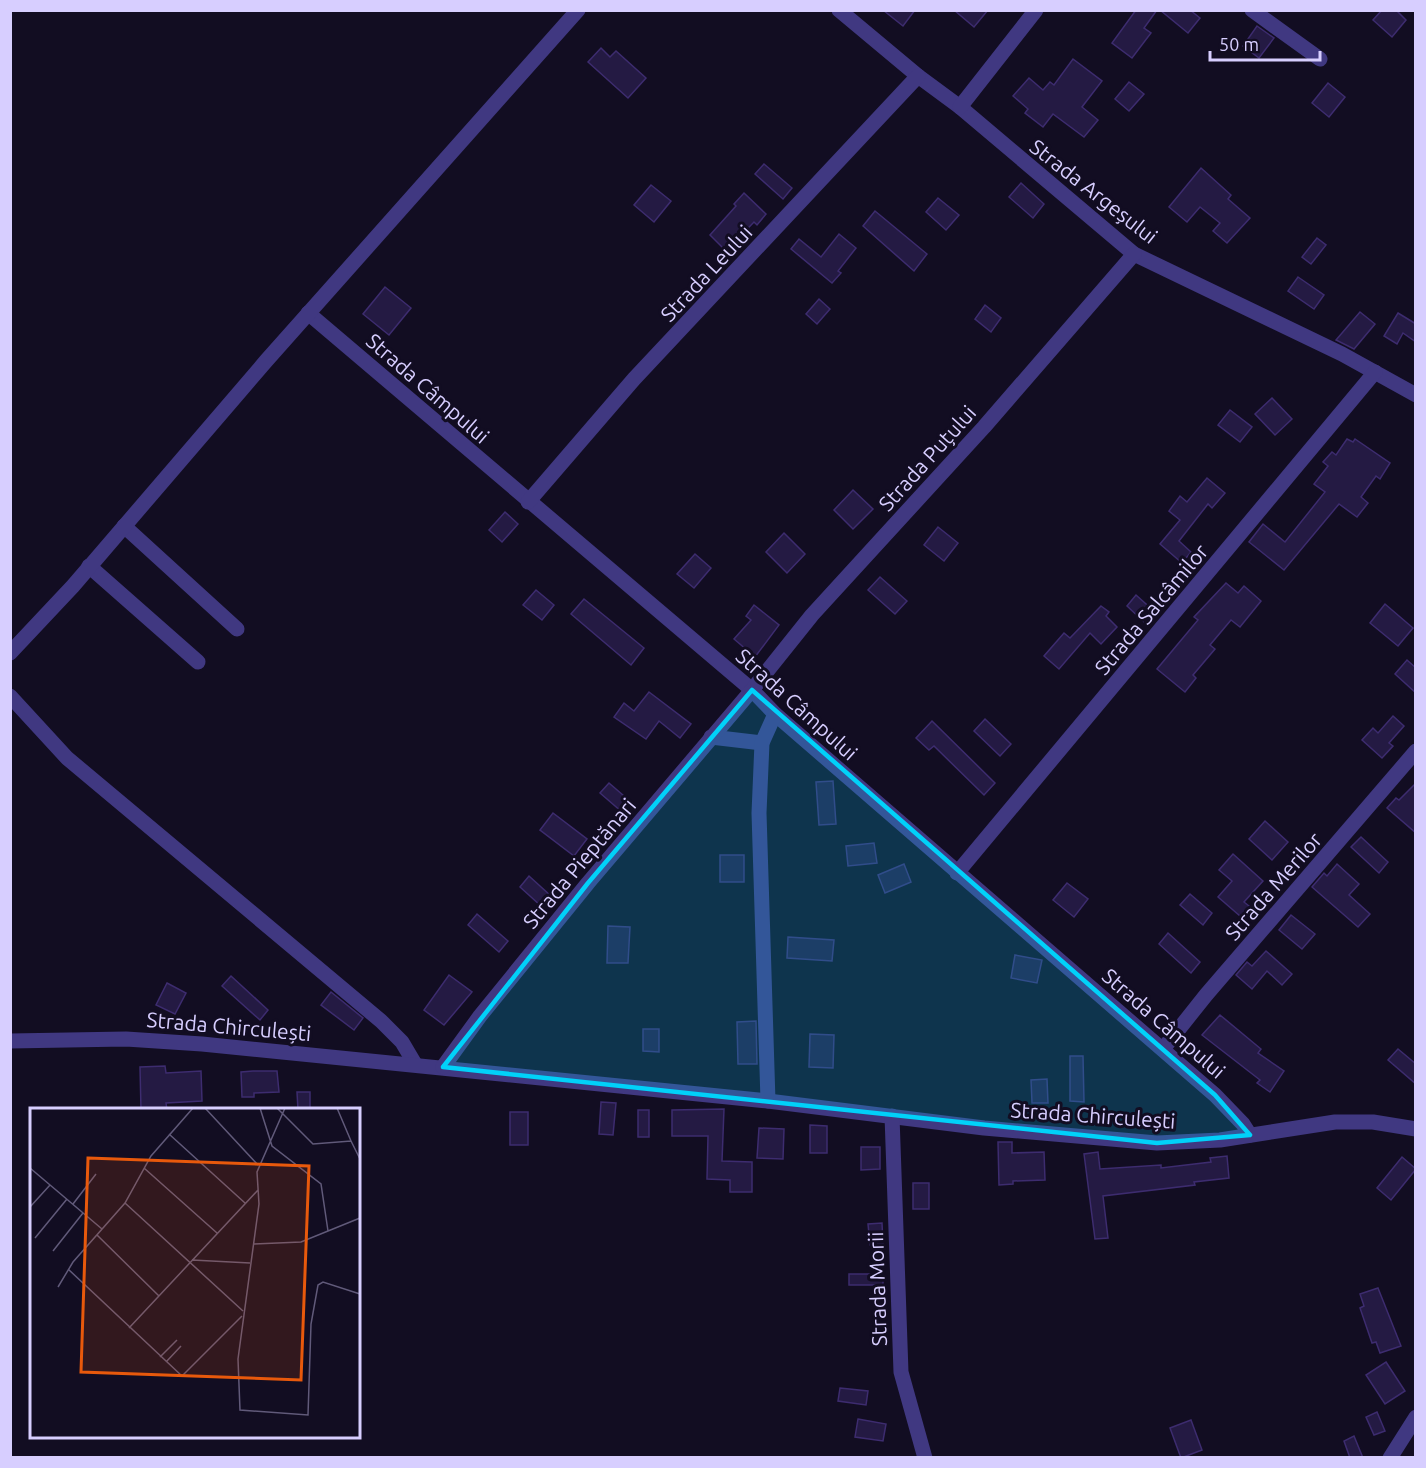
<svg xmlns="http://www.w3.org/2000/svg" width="1426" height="1468" viewBox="0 0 1426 1468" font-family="Ubuntu,sans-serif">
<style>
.building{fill:#241a43;stroke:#3d2c6f;stroke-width:1.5}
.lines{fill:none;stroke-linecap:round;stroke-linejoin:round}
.street{stroke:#403881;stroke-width:15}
.marked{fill:#01d1f9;fill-opacity:0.2;stroke:#01d1f9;stroke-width:4.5;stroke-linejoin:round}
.labels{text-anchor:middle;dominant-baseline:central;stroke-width:6;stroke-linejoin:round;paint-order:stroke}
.street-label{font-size:21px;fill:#d7ceff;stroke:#120d22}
.inset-road{fill:none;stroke:#615a7a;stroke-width:1.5}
.view{fill:#e8590c;fill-opacity:0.15;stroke:#e8590c;stroke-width:3}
.inset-edge{fill:none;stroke:#d7ceff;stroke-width:3}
</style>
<rect width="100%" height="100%" fill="#120d22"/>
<g class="building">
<polygon points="883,10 915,10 903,26"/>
<polygon points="954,10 988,10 974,27"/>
<polygon points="1136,10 1157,10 1144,28 1151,33 1132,58 1112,43"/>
<polygon points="1160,10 1190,10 1200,18 1188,33"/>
<polygon points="1382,10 1396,10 1406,20 1392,37 1373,20"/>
<polygon points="1257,26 1274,38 1259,58 1243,46"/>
<polygon points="601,48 610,57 616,51 646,78 628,98 588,62"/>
<polygon points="1073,59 1102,81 1082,107 1098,120 1084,137 1053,114 1043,127 1025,113 1028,109 1013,96 1029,78 1043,90 1050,82 1054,85"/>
<polygon points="1129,82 1144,94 1129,111 1115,99"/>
<polygon points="1328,83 1345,97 1329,117 1312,103"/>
<polygon points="764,164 792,188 783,199 755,174"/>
<polygon points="1201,168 1231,195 1228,199 1250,218 1227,243 1213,231 1220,223 1200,207 1187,222 1169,207"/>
<polygon points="1021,183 1044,204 1033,218 1009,197"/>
<polygon points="651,185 671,201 654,222 634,205"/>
<polygon points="744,193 766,214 757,225 754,222 726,251 710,235 736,206 734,204"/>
<polygon points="938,198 959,215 946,230 926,212"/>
<polygon points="875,211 927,254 914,271 863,226"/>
<polygon points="839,234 856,248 838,271 841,273 832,283 791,249 799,239 821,257"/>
<polygon points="1317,238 1326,245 1311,264 1302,257"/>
<polygon points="1298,277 1324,295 1314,309 1288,291"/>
<polygon points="385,287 411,308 389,335 363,314"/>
<polygon points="819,299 830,309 817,324 806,314"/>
<polygon points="985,305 1001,318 991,332 975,319"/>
<polygon points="1360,312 1375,324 1354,349 1336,340"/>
<polygon points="1398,313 1416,324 1416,342 1403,333 1397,344 1384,336"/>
<polygon points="1272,398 1292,419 1275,435 1255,414"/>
<polygon points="1230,410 1252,427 1240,442 1218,425"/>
<polygon points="1347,439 1353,442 1355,439 1390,463 1380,479 1376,476 1361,497 1368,503 1357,517 1339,504 1284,570 1249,542 1263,524 1285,542 1325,492 1314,484 1328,466 1323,462 1332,452 1336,455"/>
<polygon points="1207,478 1225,493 1212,508 1208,504 1179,541 1191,552 1182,563 1160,544 1180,520 1169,511 1180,496 1187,502"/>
<polygon points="853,490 873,509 853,529 834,510"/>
<polygon points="505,512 518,524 502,542 489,530"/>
<polygon points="938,527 958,543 944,561 924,545"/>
<polygon points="784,533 805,554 787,573 766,552"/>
<polygon points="695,554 711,568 694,588 677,574"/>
<polygon points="880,577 907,601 895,614 868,590"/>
<polygon points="1226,583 1238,593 1244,586 1261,601 1240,627 1231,620 1210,645 1215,649 1193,675 1196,678 1185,692 1157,669 1198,620 1194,617"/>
<polygon points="536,590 554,605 542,620 523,605"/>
<polygon points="1136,595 1155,612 1145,623 1127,606"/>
<polygon points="584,599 644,648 631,665 571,614"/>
<polygon points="1385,604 1413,628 1398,646 1370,623"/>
<polygon points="754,605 779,625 755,657 734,639 751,620 746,616"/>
<polygon points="1101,606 1109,612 1106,616 1117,627 1101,644 1090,633 1059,669 1044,656 1064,633 1070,638"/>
<polygon points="1407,660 1416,668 1416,693 1395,674"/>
<polygon points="649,692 691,724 680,738 659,721 646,739 614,717 624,703 634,711"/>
<polygon points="1393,716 1404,726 1389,743 1393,746 1382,758 1362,740 1373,728 1378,733"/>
<polygon points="985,719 1011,744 1000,756 974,731"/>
<polygon points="932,721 995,783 984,795 934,746 929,750 916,738"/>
<polygon points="833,781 836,824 819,825 816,782"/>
<polygon points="609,783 631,802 622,812 600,793"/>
<polygon points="1416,783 1416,833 1387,808 1396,798 1399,800"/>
<polygon points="553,813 587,839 574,856 540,830"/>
<polygon points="1265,821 1288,842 1272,860 1249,839"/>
<polygon points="1361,837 1388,862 1379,873 1351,847"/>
<polygon points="874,843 877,863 848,866 846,846"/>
<polygon points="1233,854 1263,881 1244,902 1249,906 1240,916 1218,897 1232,881 1219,870"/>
<rect x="720" y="855" width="24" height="27"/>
<polygon points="904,864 911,882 885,893 878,875"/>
<polygon points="1337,864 1359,884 1349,895 1370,914 1358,927 1312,887 1324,873 1327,876"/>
<polygon points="529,876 551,896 541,906 520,887"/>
<polygon points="1067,883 1088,899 1074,917 1053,900"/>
<polygon points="1190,894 1212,913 1203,925 1180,905"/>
<polygon points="477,914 508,941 499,952 468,925"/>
<polygon points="1291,915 1315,934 1302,949 1279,930"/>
<polygon points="608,926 630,927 628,963 607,963"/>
<polygon points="1168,933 1200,962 1191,973 1159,944"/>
<polygon points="788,937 834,940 832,961 787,958"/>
<polygon points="1266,951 1292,974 1282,985 1267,971 1252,989 1236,975 1247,962 1252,966"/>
<polygon points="1015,955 1042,960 1037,983 1011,978"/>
<polygon points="449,975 472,992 444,1025 424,1010"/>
<polygon points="231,976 268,1010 260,1020 222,986"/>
<polygon points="167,983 186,993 175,1014 156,1005"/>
<polygon points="331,992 363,1018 354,1030 321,1005"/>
<polygon points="1220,1015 1261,1049 1258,1053 1284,1071 1270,1092 1257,1083 1260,1080 1202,1035"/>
<polygon points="756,1021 757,1064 738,1064 737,1022"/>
<polygon points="643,1029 659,1029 659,1052 643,1051"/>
<polygon points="810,1034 834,1035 833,1068 809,1067"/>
<polygon points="1398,1049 1416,1064 1416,1084 1388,1060"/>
<polygon points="1070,1056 1083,1056 1084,1102 1070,1101"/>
<polygon points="165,1066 166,1073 201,1071 202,1101 166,1103 167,1110 141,1110 140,1067"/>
<polygon points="253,1071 277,1071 279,1092 254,1093 254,1097 242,1097 241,1072"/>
<polygon points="1047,1079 1048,1103 1032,1103 1031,1080"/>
<polygon points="297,1092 310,1092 310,1110 298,1110"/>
<polygon points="601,1102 616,1103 613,1135 599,1134"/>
<polygon points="724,1109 722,1161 752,1162 752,1192 730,1192 730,1180 707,1179 708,1136 672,1136 672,1110"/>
<rect x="638" y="1110" width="11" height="27"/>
<rect x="510" y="1112" width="18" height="33"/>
<polygon points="810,1125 827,1126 827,1153 810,1153"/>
<polygon points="759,1128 784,1129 783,1159 757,1158"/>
<polygon points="998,1142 1012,1142 1012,1153 1044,1152 1045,1180 1013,1181 1013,1184 999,1185"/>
<polygon points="861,1147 880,1147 880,1169 861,1170"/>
<polygon points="1098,1152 1100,1169 1161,1165 1161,1168 1211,1162 1210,1158 1227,1156 1229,1178 1194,1182 1195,1185 1103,1196 1108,1238 1095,1239 1084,1154"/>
<polygon points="1402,1157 1416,1169 1391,1200 1377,1188"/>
<rect x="913" y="1183" width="16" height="26"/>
<polygon points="882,1223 883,1244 870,1245 868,1224"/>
<rect x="849" y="1274" width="34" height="11"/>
<polygon points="1378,1288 1401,1346 1380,1353 1376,1342 1372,1343 1360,1308 1364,1306 1360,1294"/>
<polygon points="1386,1362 1405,1391 1385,1404 1366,1375"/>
<polygon points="840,1388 868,1391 866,1405 838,1401"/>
<polygon points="1377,1412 1385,1431 1374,1435 1366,1417"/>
<polygon points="858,1419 886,1424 883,1441 855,1437"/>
<polygon points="1191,1420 1202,1450 1181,1458 1170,1428"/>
<polygon points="1354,1436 1363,1458 1350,1458 1344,1441"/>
</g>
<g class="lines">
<g class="street">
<polyline points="839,10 918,76 960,107 1134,254 1342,354 1416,395"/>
<polyline points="1252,10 1320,59"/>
<polyline points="960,107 1036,10"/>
<polyline points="308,313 752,690 775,714 1215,1095 1243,1124 1250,1135"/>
<polyline points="528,502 634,379 918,76"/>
<polyline points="124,526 237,629"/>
<polyline points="89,566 198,662"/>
<polyline points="10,653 73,586 266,361 578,10"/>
<polyline points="10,696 67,758 381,1021 402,1042 415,1064"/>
<polyline points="711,737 762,743"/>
<polyline points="957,873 1375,372"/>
<polyline points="10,1041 126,1039 202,1044 768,1101 984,1128 1157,1143 1220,1140 1335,1122 1373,1122 1416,1129"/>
<polyline points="1163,1049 1206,995 1416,751"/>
<polyline points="443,1067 480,1016 588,883 752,690 812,615 984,427 1134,254"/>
<polyline points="768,1101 759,813 762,743 775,714"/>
<polyline points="892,1116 901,1372 925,1458"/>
<polyline points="1390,1458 1416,1417"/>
</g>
</g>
<path class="marked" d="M752,690L1215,1095L1250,1135L1157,1143L443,1067L588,883Z"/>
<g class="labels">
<g class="street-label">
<text transform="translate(1094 191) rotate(38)">Strada Argeșului</text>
<text transform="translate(706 273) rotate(-47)">Strada Leului</text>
<text transform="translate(428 388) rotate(41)">Strada Câmpului</text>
<text transform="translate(927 458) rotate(-48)">Strada Puțului</text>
<text transform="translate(1151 609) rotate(-50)">Strada Salcâmilor</text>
<text transform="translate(797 704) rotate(42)">Strada Câmpului</text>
<text transform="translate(579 863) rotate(-50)">Strada Pieptănari</text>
<text transform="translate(1273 886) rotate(-49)">Strada Merilor</text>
<text transform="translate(1164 1023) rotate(41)">Strada Câmpului</text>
<text transform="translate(229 1026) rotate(5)">Strada Chirculești</text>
<text transform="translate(1093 1115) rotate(4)">Strada Chirculești</text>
<text transform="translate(877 1289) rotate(-92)">Strada Morii</text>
</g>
</g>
<g transform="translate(30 1108)">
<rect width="330" height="330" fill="#120d22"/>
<path class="inset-road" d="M175,0L228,57M230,0L242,38L291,76L298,123M247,0L283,36L321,33L330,51M255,0L227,64L229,96L208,251L210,302L278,307L281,216L288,177L293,174L330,186M307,0L321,33M139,26L215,95M0,60L72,121M114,60L187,125M95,95L213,203M43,96L66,66M0,99L20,77M67,127L129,188M5,130L37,91M223,136L271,134L330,110M23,143L53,105M162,152L220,155M38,161L152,268L212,208M28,179L43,154L95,95L121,48L163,0M99,220L228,82M130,249L147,232M136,254L151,238"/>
<path class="view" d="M58,50L279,58L271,272L51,264Z"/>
<rect width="330" height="330" class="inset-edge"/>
</g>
<rect width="1426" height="1468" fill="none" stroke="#d7ceff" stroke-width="24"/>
<path d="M1210 51v9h110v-9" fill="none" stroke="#d7ceff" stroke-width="3"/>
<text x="1219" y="51" font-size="18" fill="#d7ceff" stroke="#120d22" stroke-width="4.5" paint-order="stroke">50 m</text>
</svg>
